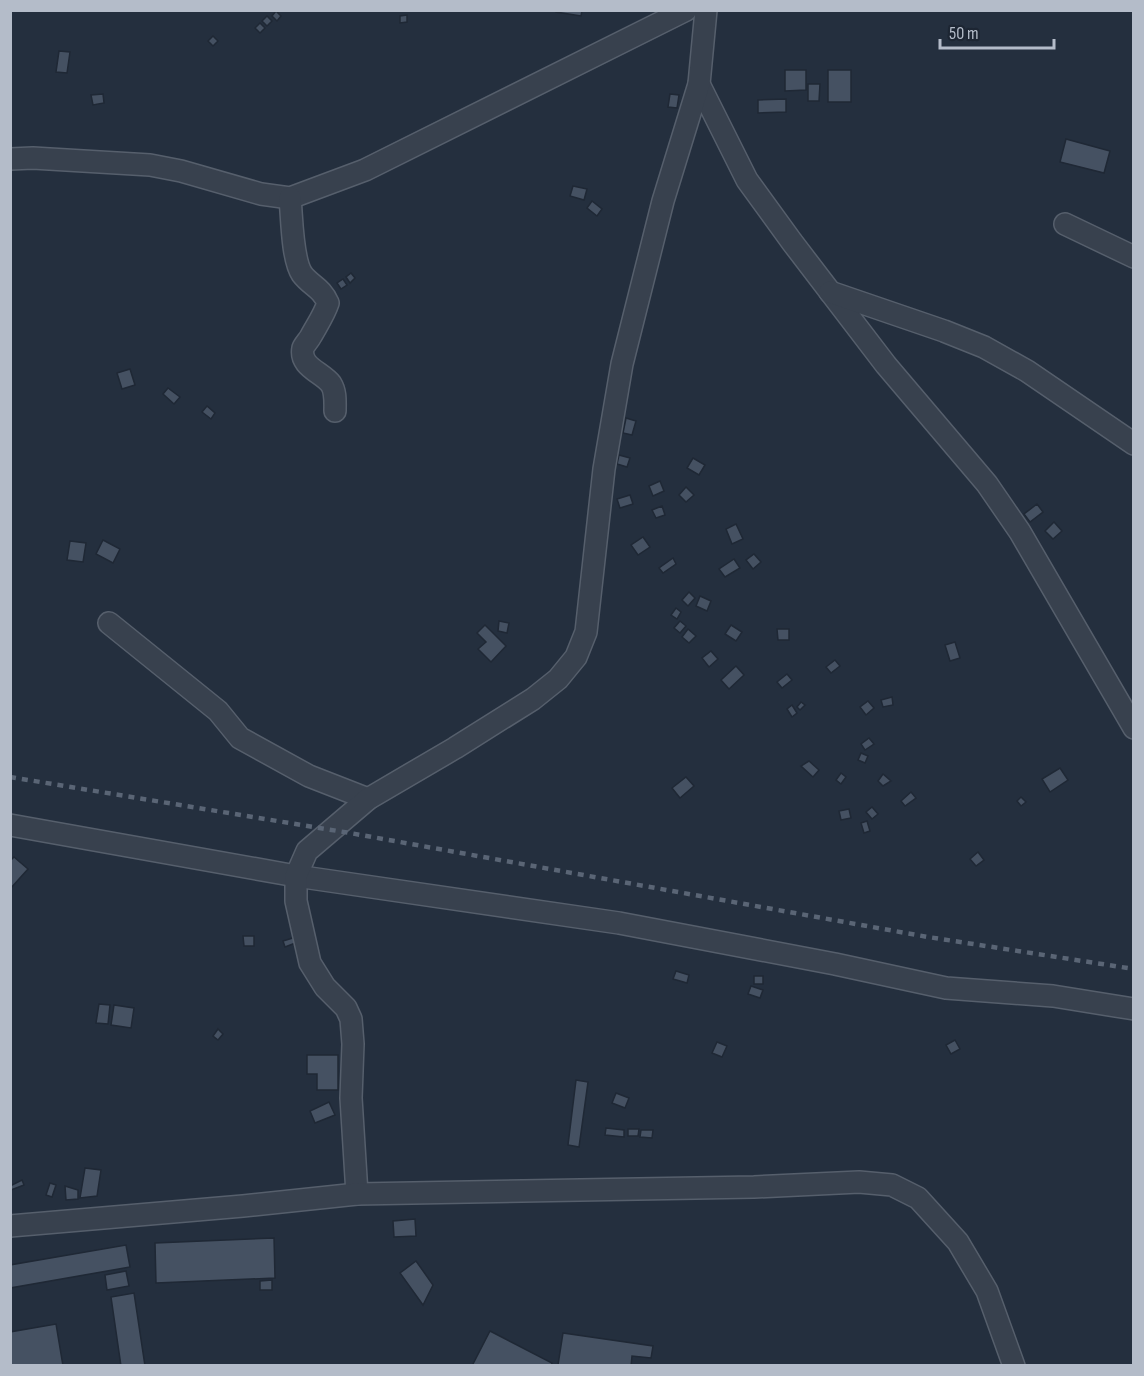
<svg xmlns="http://www.w3.org/2000/svg" width="1144" height="1376" viewBox="0 0 1144 1376" font-family="'Sofia Sans Condensed',sans-serif">
<style>
.building{fill:#455162;stroke:#1f2835;stroke-width:1.5}
.lines{fill:none;stroke-linecap:round;stroke-linejoin:round}
.minor-casing{stroke:#565f6c;stroke-width:24}
.minor{stroke:#38414e;stroke-width:21}
.rail{stroke:#5a6575;stroke-width:4.5;stroke-dasharray:6 6;stroke-linecap:butt}
</style>
<rect width="100%" height="100%" fill="#242f3e"/>
<g class="building">
<polygon points="556,10 582,10 581,16 556,12"/>
<polygon points="276,11 281,16 277,21 272,16"/>
<polygon points="407,15 407,22 400,23 400,16"/>
<polygon points="267,16 272,21 267,26 262,21"/>
<polygon points="260,23 265,28 260,33 255,28"/>
<polygon points="213,36 218,41 213,46 208,41"/>
<polygon points="59,51 70,52 67,73 56,72"/>
<polygon points="785,70 806,70 806,90 785,91"/>
<rect x="828" y="70" width="23" height="32"/>
<polygon points="808,84 820,84 819,101 808,101"/>
<polygon points="103,94 104,103 93,105 91,95"/>
<polygon points="670,94 679,95 677,108 668,107"/>
<polygon points="786,99 786,112 758,113 758,100"/>
<polygon points="1066,139 1110,151 1104,173 1060,162"/>
<polygon points="573,186 587,189 584,200 570,196"/>
<polygon points="592,201 602,209 597,216 587,208"/>
<polygon points="351,273 355,278 350,283 346,277"/>
<polygon points="343,279 347,285 341,289 337,283"/>
<polygon points="130,369 135,385 122,389 117,373"/>
<polygon points="168,388 180,397 174,404 163,394"/>
<polygon points="207,406 215,413 211,419 202,412"/>
<polygon points="626,418 636,421 632,435 623,433"/>
<polygon points="619,455 630,458 627,467 617,464"/>
<polygon points="693,458 705,465 699,475 687,468"/>
<polygon points="660,481 664,491 653,496 649,486"/>
<polygon points="686,487 694,495 686,502 679,495"/>
<polygon points="630,495 633,504 620,508 617,499"/>
<polygon points="1037,504 1043,512 1030,522 1024,514"/>
<polygon points="662,506 665,515 656,518 652,510"/>
<polygon points="1054,522 1062,531 1053,539 1045,531"/>
<polygon points="736,524 743,539 732,544 726,529"/>
<polygon points="643,537 650,547 638,555 631,545"/>
<polygon points="103,540 120,549 113,563 96,554"/>
<polygon points="70,541 86,543 83,562 67,560"/>
<polygon points="754,554 761,562 753,569 746,560"/>
<polygon points="673,558 676,564 663,573 659,568"/>
<polygon points="734,559 740,568 725,577 719,569"/>
<polygon points="689,592 695,598 688,606 682,600"/>
<polygon points="700,596 711,601 707,611 696,606"/>
<polygon points="676,608 681,612 677,619 671,615"/>
<polygon points="499,621 509,623 507,633 498,631"/>
<polygon points="680,621 686,626 680,633 674,628"/>
<polygon points="485,625 506,646 491,662 478,649 486,642 477,633"/>
<polygon points="731,625 742,632 736,641 725,634"/>
<polygon points="688,629 696,636 689,643 682,637"/>
<polygon points="777,629 789,629 789,640 778,640"/>
<polygon points="955,642 960,658 950,661 945,645"/>
<polygon points="711,651 718,659 709,667 702,658"/>
<polygon points="835,660 840,666 831,673 826,667"/>
<polygon points="736,666 744,675 729,689 721,680"/>
<polygon points="787,674 792,680 782,688 777,682"/>
<polygon points="892,697 893,705 883,707 881,700"/>
<polygon points="868,701 874,708 866,715 860,707"/>
<polygon points="801,702 805,705 800,710 797,707"/>
<polygon points="792,705 797,713 792,717 787,709"/>
<polygon points="869,738 874,744 865,750 861,744"/>
<polygon points="861,753 868,756 865,763 858,760"/>
<polygon points="809,761 819,770 813,777 801,766"/>
<polygon points="1060,768 1068,780 1050,792 1042,779"/>
<polygon points="841,773 846,777 841,784 836,780"/>
<polygon points="883,774 891,781 883,786 878,781"/>
<polygon points="686,777 694,786 680,798 672,788"/>
<polygon points="911,792 916,798 905,806 901,801"/>
<polygon points="1021,797 1026,802 1021,806 1017,801"/>
<polygon points="872,807 878,814 872,819 866,812"/>
<polygon points="849,809 851,818 841,820 839,811"/>
<polygon points="867,821 870,831 864,833 861,823"/>
<polygon points="978,852 984,860 976,866 970,859"/>
<polygon points="14,857 28,869 10,889 10,861"/>
<polygon points="243,936 254,936 254,946 244,946"/>
<polygon points="296,937 298,942 285,947 283,941"/>
<polygon points="676,971 689,975 687,983 673,979"/>
<rect x="754" y="976" width="9" height="8"/>
<polygon points="751,986 763,990 760,998 748,994"/>
<polygon points="99,1004 110,1005 108,1024 96,1023"/>
<polygon points="114,1005 134,1008 131,1028 111,1025"/>
<polygon points="218,1029 223,1034 218,1040 213,1036"/>
<polygon points="955,1040 960,1049 951,1054 946,1045"/>
<polygon points="717,1042 727,1046 722,1057 712,1053"/>
<polygon points="307,1055 338,1055 338,1090 317,1090 317,1074 307,1074"/>
<polygon points="576,1080 588,1082 579,1147 568,1145"/>
<polygon points="616,1093 629,1098 625,1108 612,1103"/>
<polygon points="329,1102 335,1115 315,1123 310,1111"/>
<polygon points="606,1128 624,1130 624,1137 605,1135"/>
<polygon points="628,1129 639,1129 638,1136 628,1136"/>
<polygon points="641,1130 653,1130 652,1138 640,1137"/>
<polygon points="85,1168 101,1170 97,1196 80,1198"/>
<polygon points="22,1180 24,1185 11,1190 10,1186"/>
<polygon points="50,1183 56,1185 52,1197 46,1195"/>
<polygon points="65,1186 78,1190 78,1199 66,1200"/>
<polygon points="415,1219 416,1236 394,1237 393,1221"/>
<polygon points="274,1238 275,1278 156,1283 155,1243"/>
<polygon points="126,1245 130,1267 10,1288 10,1265"/>
<polygon points="416,1261 433,1285 423,1305 400,1273"/>
<polygon points="126,1271 129,1286 107,1290 105,1275"/>
<polygon points="272,1280 272,1290 260,1290 260,1281"/>
<polygon points="134,1293 145,1366 121,1366 111,1297"/>
<polygon points="56,1324 63,1366 10,1366 10,1332"/>
<polygon points="490,1331 552,1363 551,1366 472,1366"/>
<polygon points="563,1333 653,1346 651,1358 632,1356 631,1366 558,1365"/>
</g>
<g class="lines">
<g class="minor-casing">
<g id="minor">
<polyline points="699,84 747,180 792,242 886,365 987,484 1020,532 1134,728"/>
<polyline points="10,159 33,158 150,165 181,171 261,194 290,198 365,170 686,10"/>
<path d="M290,198C292,218 292,259 302,274C311,286 321,287 328,303C324,315 317,325 311,336C309,340 304,345 303,348C299,367 322,372 331,384C336,392 335,402 335,411"/>
<polyline points="1065,224 1134,257"/>
<polyline points="830,292 944,331 984,347 1027,371 1134,444"/>
<polyline points="109,623 218,711 240,738 309,776 368,799"/>
<polyline points="10,825 296,876 619,923 835,964 946,988 1053,996 1134,1009"/>
<polyline points="357,1194 351,1098 353,1044 351,1019 346,1008 325,987 310,963 296,901 296,876 307,851 368,799 455,748 533,699 558,679 576,657 586,632 604,469 622,364 663,201 699,84 706,10"/>
<polyline points="10,1226 243,1206 357,1194 754,1187 859,1182 892,1185 918,1198 958,1242 987,1291 1014,1366"/>
</g>
</g>
<use href="#minor" class="minor"/>
<polyline class="rail" points="10,777 350,833 928,937 1134,969"/>
</g>
<rect width="1144" height="1376" fill="none" stroke="#b4bcc9" stroke-width="24"/>
<path d="M940 39v9h114v-9" fill="none" stroke="#b4bcc9" stroke-width="3"/>
<text x="949" y="39" font-size="18" fill="#b4bcc9" stroke="#1d2633" stroke-width="4.5" paint-order="stroke">50 m</text>
</svg>
